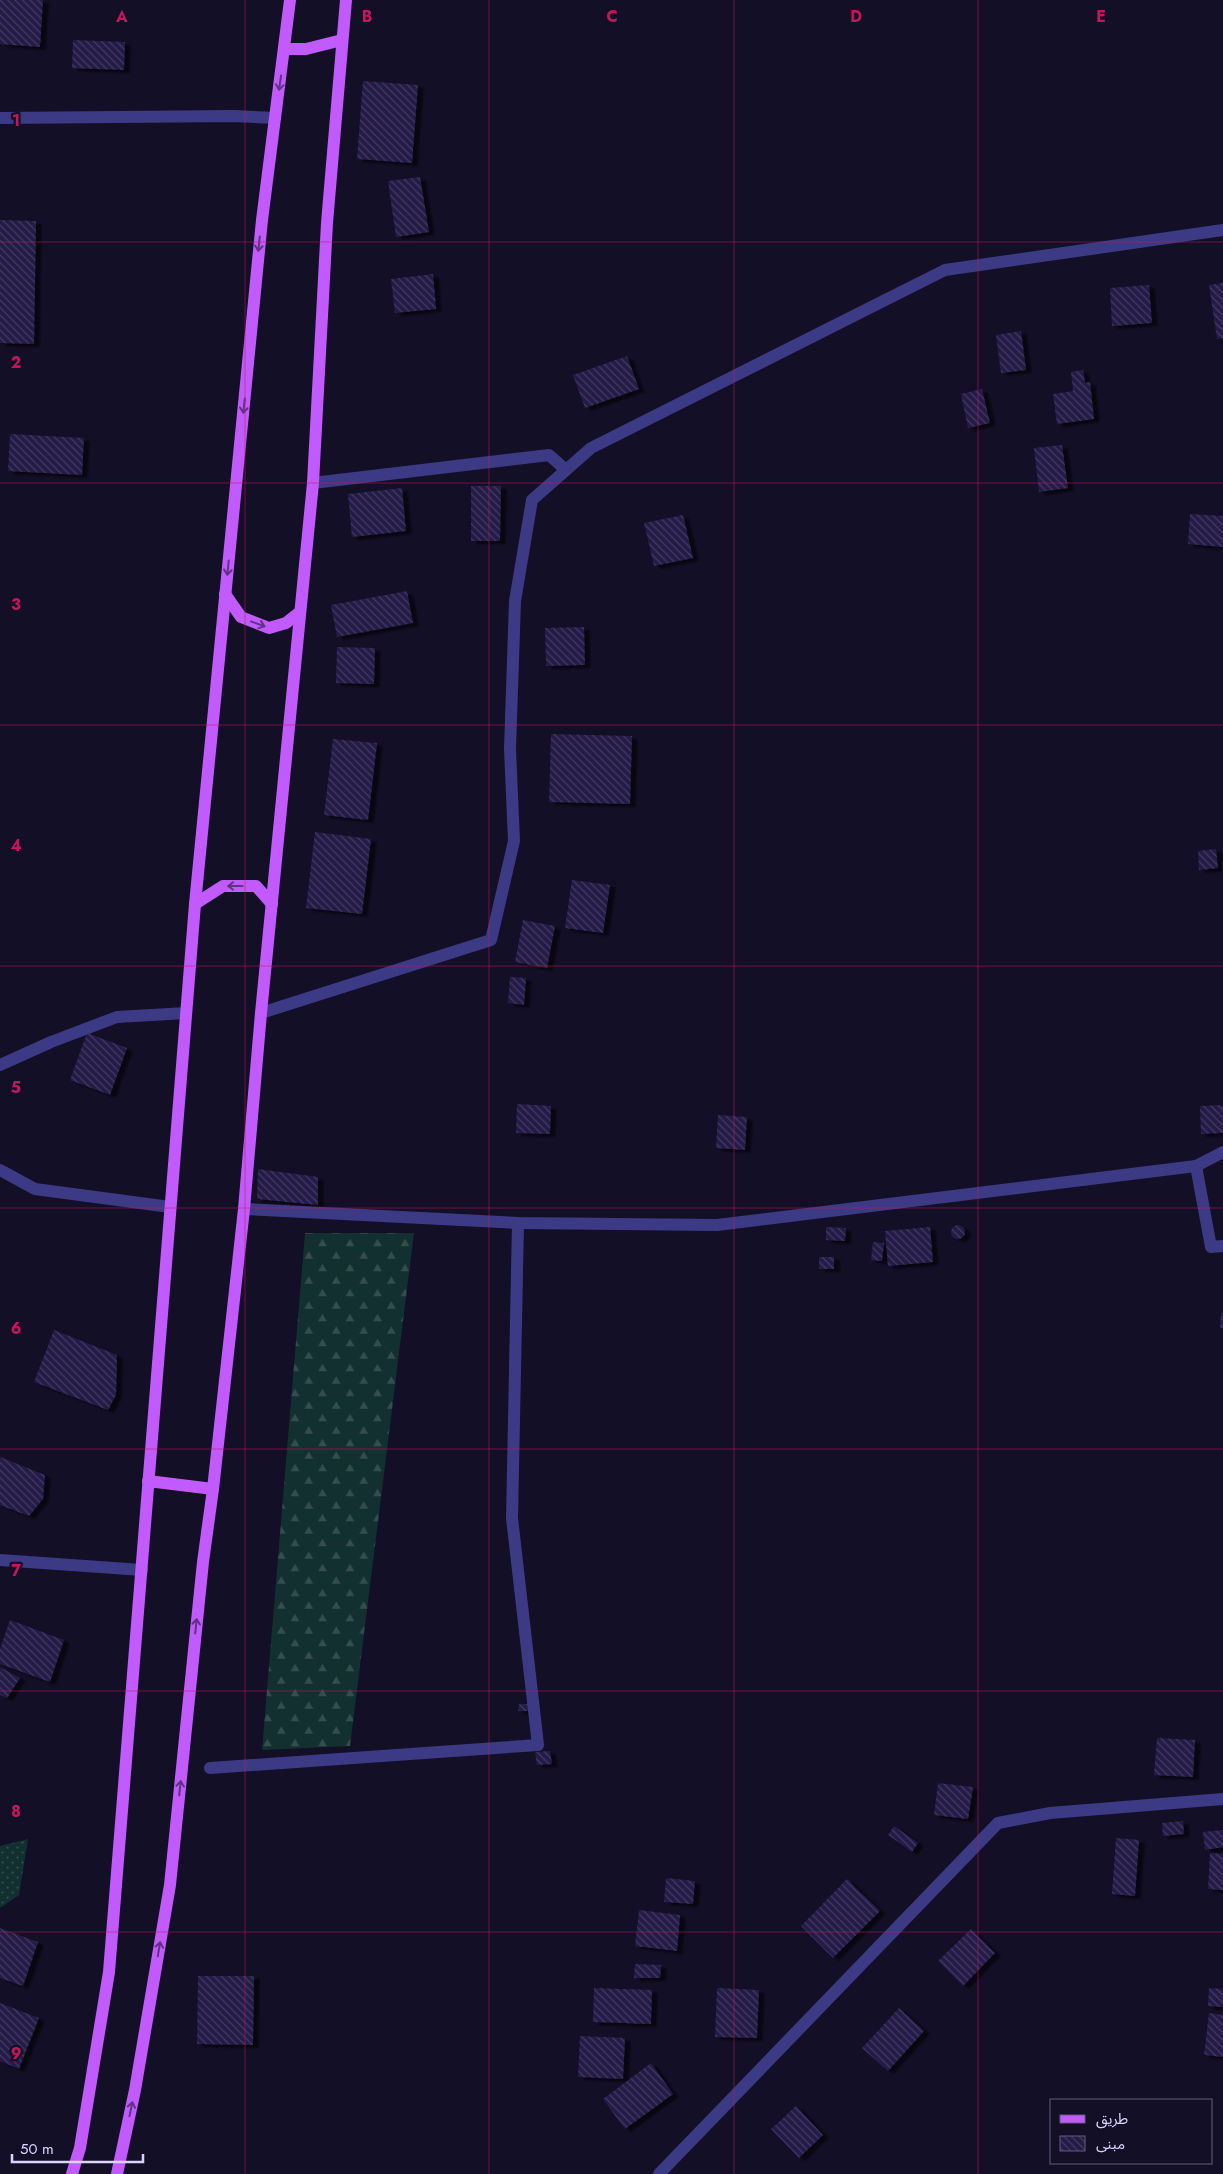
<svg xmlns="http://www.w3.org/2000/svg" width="1223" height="2174" viewBox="0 0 1223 2174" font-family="Jost,'Noto Sans Arabic',sans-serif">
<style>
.grass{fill:url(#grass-dots)}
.forest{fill:url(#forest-firs)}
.building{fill:url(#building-back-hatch);filter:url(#shadow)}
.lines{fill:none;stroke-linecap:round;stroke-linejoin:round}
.minor{stroke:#3d3a85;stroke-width:12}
.major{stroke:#c25bff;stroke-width:12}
.oneway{stroke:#623188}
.grid{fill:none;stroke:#c2185b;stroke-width:1;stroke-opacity:0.55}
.grid-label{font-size:16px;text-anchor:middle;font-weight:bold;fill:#c2185b;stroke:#130f26;stroke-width:4.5;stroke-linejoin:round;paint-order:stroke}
</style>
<defs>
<pattern id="grass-dots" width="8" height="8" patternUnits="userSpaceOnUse" patternTransform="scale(1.25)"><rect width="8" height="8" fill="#12302f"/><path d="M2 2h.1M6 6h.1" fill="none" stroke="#344d4e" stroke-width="1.8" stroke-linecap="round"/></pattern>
<pattern id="forest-firs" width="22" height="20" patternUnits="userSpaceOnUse" patternTransform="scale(1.25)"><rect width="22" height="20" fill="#12302f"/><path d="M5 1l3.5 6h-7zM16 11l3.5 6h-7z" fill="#344d4e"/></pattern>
<pattern id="building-back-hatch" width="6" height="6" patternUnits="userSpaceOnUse" patternTransform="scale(1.25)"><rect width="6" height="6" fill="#241b47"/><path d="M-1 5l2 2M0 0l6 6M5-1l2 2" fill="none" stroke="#433b63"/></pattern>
<filter id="shadow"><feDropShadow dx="5.5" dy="3" stdDeviation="1" flood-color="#0009"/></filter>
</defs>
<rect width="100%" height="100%" fill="#130f26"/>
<polygon class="grass" points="28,1839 19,1895 0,1908 0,1846"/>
<polygon class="forest" points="305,1233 414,1233 350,1746 262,1750"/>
<g class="building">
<polygon points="0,0 43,0 40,47 0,44"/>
<polygon points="73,40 125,42 124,70 72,68"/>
<polygon points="363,81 418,85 412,163 357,159"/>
<polygon points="420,177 429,232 396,237 388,181"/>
<polygon points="0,220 36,221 34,344 0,343"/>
<polygon points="433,274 436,309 395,313 391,279"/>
<polygon points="1223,283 1223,338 1217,339 1209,285"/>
<polygon points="1149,285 1152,323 1112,326 1110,288"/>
<polygon points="1021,331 1026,370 1001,373 996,335"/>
<polygon points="627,356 639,389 585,408 573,375"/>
<polygon points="1083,370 1085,383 1090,382 1094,419 1057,424 1053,394 1073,391 1071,372"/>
<polygon points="982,389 990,423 968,428 961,394"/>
<polygon points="10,434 84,438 82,475 8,471"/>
<polygon points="1062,445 1068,488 1039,492 1034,448"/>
<polygon points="471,486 501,486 500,541 471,541"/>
<polygon points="402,488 406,531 352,537 348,494"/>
<polygon points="1190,514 1223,516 1223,547 1188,544"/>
<polygon points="683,515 693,558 654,566 644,523"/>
<polygon points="407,591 413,623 337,637 331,605"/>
<polygon points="584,627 585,665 546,666 545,628"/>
<polygon points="337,647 375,648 374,684 336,683"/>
<polygon points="551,734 632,736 630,804 549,802"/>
<polygon points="333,739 377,743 368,820 324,815"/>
<polygon points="315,832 371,839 362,914 306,908"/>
<polygon points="1216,849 1218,868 1199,870 1198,851"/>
<polygon points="572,880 610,885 603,933 565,928"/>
<polygon points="523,920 555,926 547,968 515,962"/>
<polygon points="510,977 526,978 524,1005 508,1003"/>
<polygon points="87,1033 127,1048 110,1095 70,1080"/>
<polygon points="517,1104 551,1106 550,1134 516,1133"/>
<polygon points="1223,1105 1223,1133 1201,1134 1200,1106"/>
<polygon points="718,1115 747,1117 745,1150 716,1148"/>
<polygon points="258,1169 318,1177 318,1205 257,1199"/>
<circle cx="958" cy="1232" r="7"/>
<polygon points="826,1227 846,1228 845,1241 826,1240"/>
<polygon points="930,1227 933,1262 888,1266 885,1231"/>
<polygon points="873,1242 884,1243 882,1261 871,1260"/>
<rect x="819" y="1257" width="15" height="12"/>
<polygon points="1221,1312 1223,1313 1223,1328 1220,1328"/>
<polygon points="54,1330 117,1355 116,1395 108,1410 34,1382"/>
<polygon points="0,1457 45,1475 43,1499 29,1516 0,1505"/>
<polygon points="10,1620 64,1640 50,1682 0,1664 0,1649"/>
<polygon points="0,1667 20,1678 7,1698 0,1695"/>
<polygon points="519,1704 528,1704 528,1711 518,1711"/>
<polygon points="1157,1738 1195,1740 1193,1777 1154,1775"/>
<polygon points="550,1751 552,1764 537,1765 535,1752"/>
<polygon points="938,1783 973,1787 968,1819 934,1815"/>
<polygon points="1183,1821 1184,1834 1163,1836 1162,1823"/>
<polygon points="894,1826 918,1843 912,1852 888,1835"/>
<polygon points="1223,1830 1223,1847 1205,1850 1203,1832"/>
<polygon points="1116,1838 1139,1840 1135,1896 1112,1894"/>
<polygon points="1210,1853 1223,1854 1223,1890 1208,1889"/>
<polygon points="666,1878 695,1881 693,1904 664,1902"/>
<polygon points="847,1879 880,1911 833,1958 801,1926"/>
<polygon points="639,1910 680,1915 677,1951 635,1946"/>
<polygon points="0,1928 38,1942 23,1986 0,1978"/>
<polygon points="971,1929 995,1953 963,1986 938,1961"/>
<polygon points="635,1964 661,1965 660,1978 634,1978"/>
<polygon points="198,1976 254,1976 253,2045 197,2044"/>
<polygon points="594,1988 652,1990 651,2024 593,2022"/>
<polygon points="717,1988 759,1990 757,2038 715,2037"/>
<polygon points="1209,1988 1223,1989 1223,2007 1208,2006"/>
<polygon points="0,2003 39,2018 19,2069 0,2061"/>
<polygon points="899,2008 924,2031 888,2071 862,2048"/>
<polygon points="1209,2013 1223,2015 1223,2057 1204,2055"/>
<polygon points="580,2036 625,2038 623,2079 578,2077"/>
<polygon points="651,2063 673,2094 625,2129 603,2099"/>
<polygon points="796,2106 823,2135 799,2158 771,2129"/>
</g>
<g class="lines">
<g class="minor">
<polyline points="0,118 234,116 275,118"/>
<polyline points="313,483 549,455 566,470"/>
<polyline points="261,1013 491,940 514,841 510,749 515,601 532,500 591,448 945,270 1223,230"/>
<polyline points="0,1065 51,1042 117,1017 186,1013"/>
<polyline points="1196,1166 1211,1247 1223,1246"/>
<polyline points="0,1170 35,1189 170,1207"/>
<polyline points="244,1209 518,1223 717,1225 1196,1166 1223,1152"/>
<polyline points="0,1560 142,1570"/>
<polyline points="210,1768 538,1745 512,1518 518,1223"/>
<polyline points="659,2174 998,1823 1050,1813 1223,1799"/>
</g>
<g class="major">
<polyline points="285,49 306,49 342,40"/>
<polyline points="225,594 241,617 269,628 286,623 300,612"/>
<polyline points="195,904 223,886 256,886 272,904"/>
<polyline points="148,1481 213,1489"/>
<polyline points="72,2174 80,2148 109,1972 195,904 262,220 290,0"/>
<polyline points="117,2174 135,2090 170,1885 203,1562 213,1489 244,1209 261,1013 313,483 327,223 346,0"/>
</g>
</g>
<defs><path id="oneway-shaft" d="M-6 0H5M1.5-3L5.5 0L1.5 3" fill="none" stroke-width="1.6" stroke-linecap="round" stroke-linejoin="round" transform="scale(1.25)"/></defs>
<g class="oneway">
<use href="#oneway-shaft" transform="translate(280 83) rotate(98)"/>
<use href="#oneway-shaft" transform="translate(259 244) rotate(96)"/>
<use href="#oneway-shaft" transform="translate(244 406) rotate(96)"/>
<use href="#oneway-shaft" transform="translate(228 568) rotate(96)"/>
<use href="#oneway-shaft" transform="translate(258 624) rotate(20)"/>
<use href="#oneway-shaft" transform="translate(235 886) rotate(-180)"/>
<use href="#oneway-shaft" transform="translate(196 1626) rotate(-84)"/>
<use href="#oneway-shaft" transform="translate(180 1788) rotate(-84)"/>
<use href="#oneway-shaft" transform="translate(159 1949) rotate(-80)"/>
<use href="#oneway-shaft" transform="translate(131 2109) rotate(-78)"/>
</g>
<path class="grid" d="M245,0V2174M489,0V2174M734,0V2174M978,0V2174M0,242H1223M0,483H1223M0,725H1223M0,966H1223M0,1208H1223M0,1449H1223M0,1691H1223M0,1932H1223"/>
<g class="grid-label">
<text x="122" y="22">A</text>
<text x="367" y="22">B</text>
<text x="612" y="22">C</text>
<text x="856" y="22">D</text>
<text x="1101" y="22">E</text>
<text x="16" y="126">1</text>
<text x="16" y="368">2</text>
<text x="16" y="610">3</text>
<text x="16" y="851">4</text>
<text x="16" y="1093">5</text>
<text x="16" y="1334">6</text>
<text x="16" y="1576">7</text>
<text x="16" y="1817">8</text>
<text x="16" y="2059">9</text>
</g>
<rect x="1050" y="2099" width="162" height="65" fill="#130f26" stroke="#625e7d"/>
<rect x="1060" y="2115" width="25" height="8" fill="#c25bff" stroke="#625e7d"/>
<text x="1096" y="2124" font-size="15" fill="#d9d4ff">طريق</text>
<rect x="1060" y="2136" width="25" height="15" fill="url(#building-back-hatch)" stroke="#625e7d"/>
<text x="1096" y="2149" font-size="15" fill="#d9d4ff">مبنى</text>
<path d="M12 2154v8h131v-8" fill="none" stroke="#d9d4ff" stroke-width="2.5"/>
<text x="20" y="2154" font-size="15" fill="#d9d4ff" stroke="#130f26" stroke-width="4" paint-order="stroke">50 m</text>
</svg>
